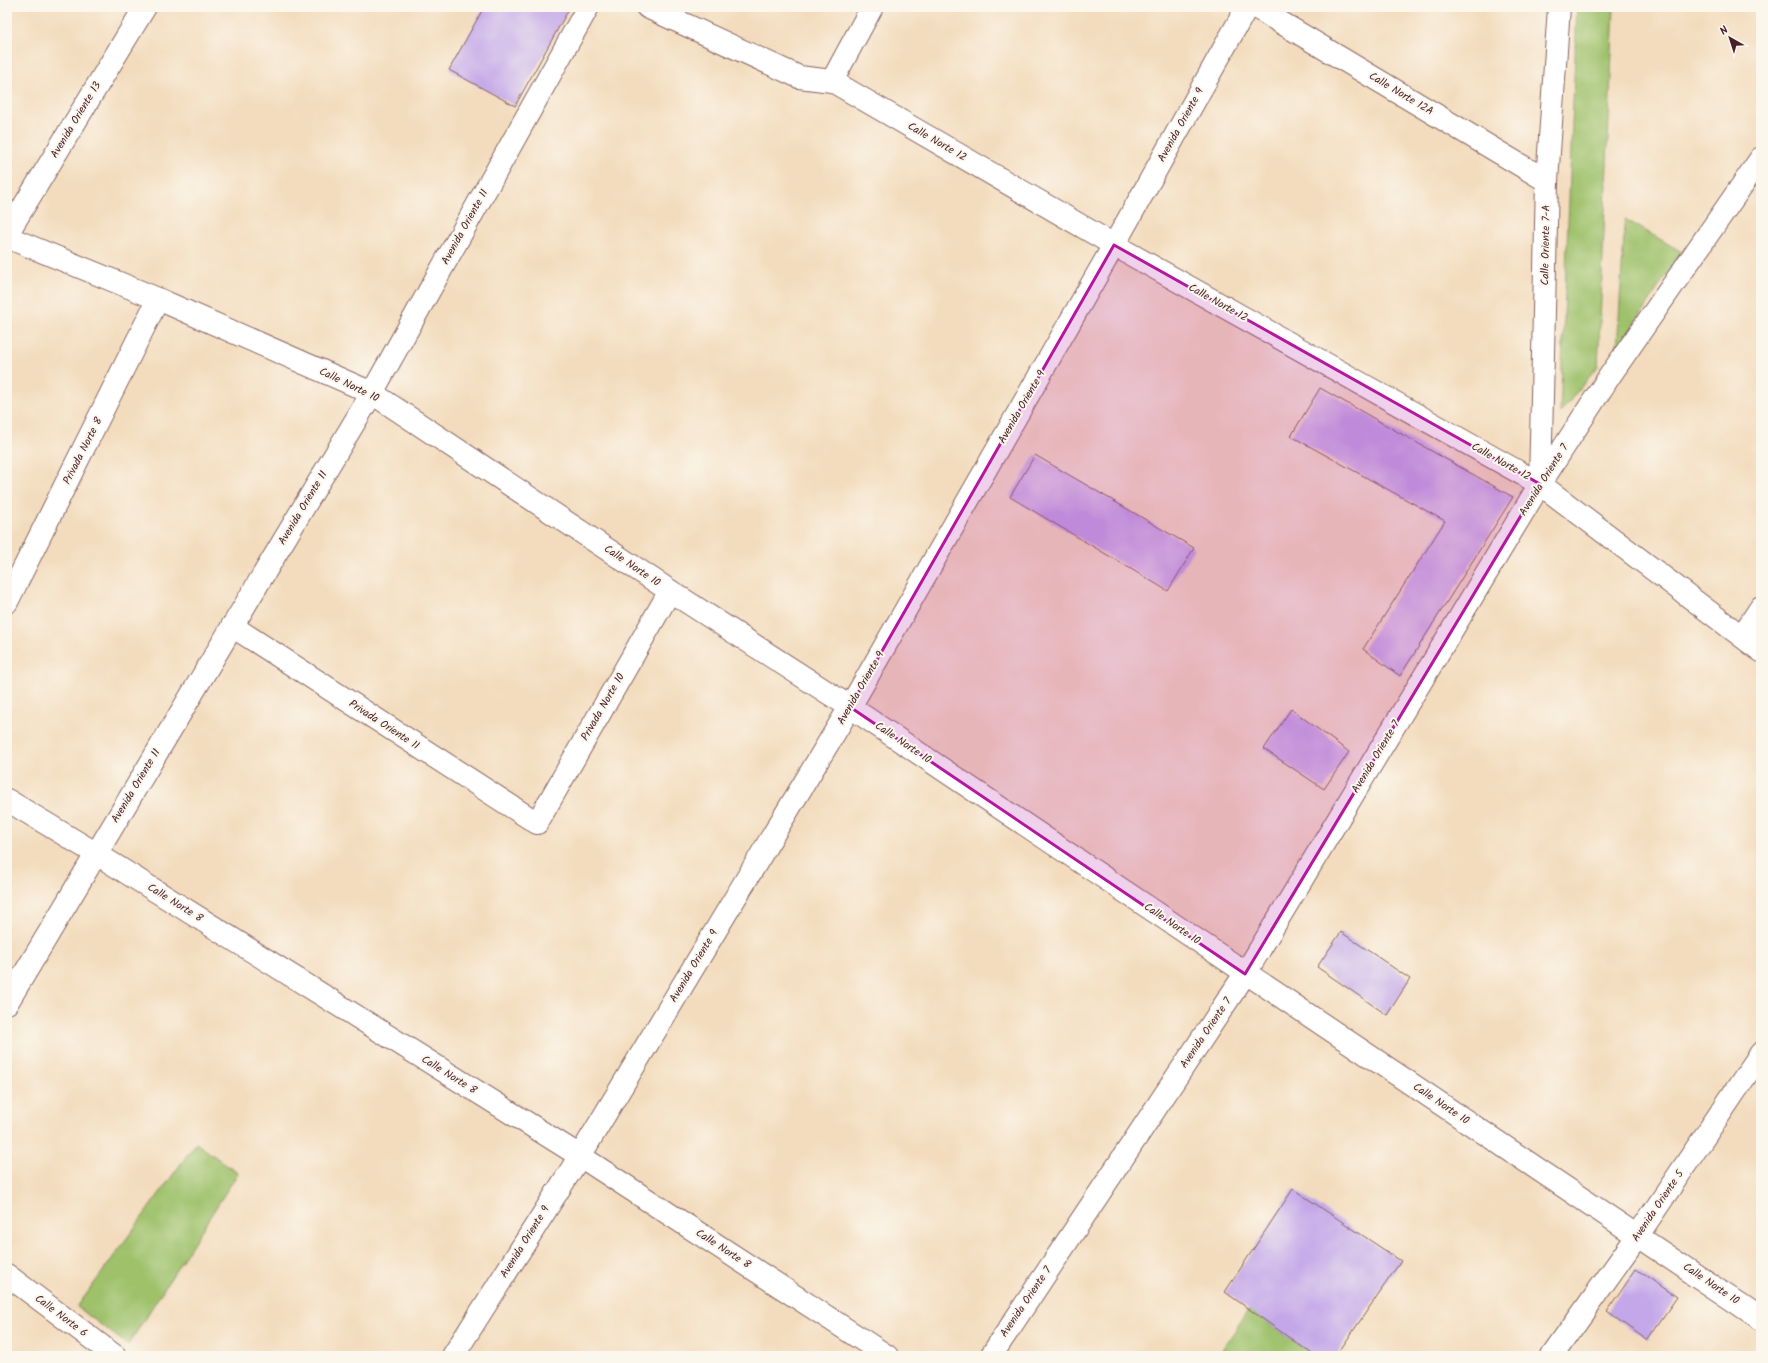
<svg xmlns="http://www.w3.org/2000/svg" width="1768" height="1363" viewBox="0 0 1768 1363" font-family="Kalam,sans-serif">
<style>
.green{fill:#9ec16b;stroke:#74704b}
.building{fill:#c3a7e9}
.lines{fill:none;stroke-linecap:round;stroke-linejoin:round}
.minor-casing{stroke:#85615e;stroke-width:24}
.minor{stroke:#fff;stroke-width:22}
.marked{fill:#b5179e;fill-opacity:0.2;stroke:#b5179e;stroke-width:3;stroke-linejoin:round}
.labels{text-anchor:middle;dominant-baseline:central;stroke-width:4;stroke-linejoin:round;paint-order:stroke}
.street-label{font-size:11px;fill:#4a1f2b;stroke:#fbf7ec}
</style>
<rect width="100%" height="100%" fill="#fbf7ec"/>
<filter id="ink" filterUnits="userSpaceOnUse"><feTurbulence type="fractalNoise" baseFrequency=".025" numOctaves="2"/><feDisplacementMap in="SourceGraphic" scale="8" xChannelSelector="R" yChannelSelector="G"/><feConvolveMatrix kernelMatrix="1 2 1 2 8 2 1 2 1" color-interpolation-filters="sRGB"/></filter>
<filter id="wash" filterUnits="userSpaceOnUse"><feTurbulence type="fractalNoise" baseFrequency=".012" numOctaves="4" result="noise"/><feDisplacementMap in="SourceGraphic" scale="16" xChannelSelector="R" yChannelSelector="G"/><feGaussianBlur stdDeviation="0.9" result="paint"/><feColorMatrix in="noise" values="0 0 0 0 0 0 0 0 0 0 0 0 0 0 0 0 0 1.4 0 .05"/><feComposite in="paint" operator="in"/></filter>
<g filter="url(#wash)">
<rect width="100%" height="100%" fill="#f3dcbd"/>
<g class="green">
<polygon points="1577,7 1614,7 1598,366 1560,413"/>
<polygon points="1625,219 1682,252 1617,350"/>
<polygon points="196,1143 238,1173 128,1345 77,1307"/>
<polygon points="1249,1309 1315,1356 1225,1356 1220,1353"/>
</g>
<g id="blocks">
<g class="building">
<polygon points="484,7 570,7 515,106 449,70"/>
<polygon points="1320,388 1513,497 1400,676 1363,649 1445,521 1291,436"/>
<polygon points="1035,455 1194,548 1168,591 1010,497"/>
<polygon points="1291,709 1349,752 1324,789 1264,749"/>
<polygon points="1341,932 1410,979 1387,1015 1317,967"/>
<polygon points="1293,1189 1401,1261 1336,1356 1315,1356 1225,1292"/>
<polygon points="1636,1269 1677,1297 1647,1340 1607,1312"/>
</g>
</g>
</g>
<g filter="url(#ink)">
<use href="#blocks" fill-opacity="0" stroke="#85615e" stroke-width="1"/>
<g class="lines">
<g class="minor-casing">
<g id="minor">
<polyline points="647,7 799,77 832,81 1114,245 1540,484 1761,651"/>
<polyline points="1255,7 1547,181"/>
<polyline points="832,81 872,7"/>
<polyline points="7,234 145,7"/>
<polyline points="7,237 158,299 372,393 670,591 850,707 1761,1319"/>
<polyline points="1540,483 1547,181 1559,7"/>
<polyline points="7,602 158,299"/>
<polyline points="232,626 537,823 670,591"/>
<polyline points="1742,636 1761,607"/>
<polyline points="7,800 95,853 580,1156 887,1356"/>
<polyline points="7,1003 372,393 588,7"/>
<polyline points="7,1275 115,1356"/>
<polyline points="453,1356 580,1156 850,707 1114,245 1247,7"/>
<polyline points="991,1356 1245,974 1540,484 1609,377 1761,158"/>
<polyline points="1552,1356 1638,1235 1761,1053"/>
</g>
</g>
<use href="#minor" class="minor"/>
</g>
</g>
<path class="marked" d="M1114,245L1540,484L1245,974L850,707Z"/>
<g class="labels">
<g class="street-label">
<text transform="translate(1401 94) rotate(31)">Calle Norte 12A</text>
<text transform="translate(76 120) rotate(-59)">Avenida Oriente 13</text>
<text transform="translate(1181 125) rotate(-61)">Avenida Oriente 9</text>
<text transform="translate(937 142) rotate(30)">Calle Norte 12</text>
<text transform="translate(465 227) rotate(-61)">Avenida Oriente 11</text>
<text transform="translate(1546 245) rotate(-89)">Calle Oriente 7-A</text>
<text transform="translate(1218 303) rotate(29)">Calle Norte 12</text>
<text transform="translate(349 385) rotate(26)">Calle Norte 10</text>
<text transform="translate(1022 407) rotate(-60)">Avenida Oriente 9</text>
<text transform="translate(83 451) rotate(-63)">Privada Norte 8</text>
<text transform="translate(1501 462) rotate(29)">Calle Norte 12</text>
<text transform="translate(1544 480) rotate(-58)">Avenida Oriente 7</text>
<text transform="translate(303 508) rotate(-59)">Avenida Oriente 11</text>
<text transform="translate(632 566) rotate(34)">Calle Norte 10</text>
<text transform="translate(861 688) rotate(-60)">Avenida Oriente 9</text>
<text transform="translate(603 707) rotate(-60)">Privada Norte 10</text>
<text transform="translate(384 725) rotate(33)">Privada Oriente 11</text>
<text transform="translate(903 743) rotate(34)">Calle Norte 10</text>
<text transform="translate(1376 757) rotate(-59)">Avenida Oriente 7</text>
<text transform="translate(136 786) rotate(-59)">Avenida Oriente 11</text>
<text transform="translate(175 903) rotate(32)">Calle Norte 8</text>
<text transform="translate(1172 924) rotate(34)">Calle Norte 10</text>
<text transform="translate(694 966) rotate(-59)">Avenida Oriente 9</text>
<text transform="translate(1206 1033) rotate(-56)">Avenida Oriente 7</text>
<text transform="translate(449 1075) rotate(32)">Calle Norte 8</text>
<text transform="translate(1441 1104) rotate(34)">Calle Norte 10</text>
<text transform="translate(1658 1206) rotate(-56)">Avenida Oriente 5</text>
<text transform="translate(525 1242) rotate(-58)">Avenida Oriente 9</text>
<text transform="translate(723 1249) rotate(33)">Calle Norte 8</text>
<text transform="translate(1711 1284) rotate(34)">Calle Norte 10</text>
<text transform="translate(1026 1302) rotate(-56)">Avenida Oriente 7</text>
<text transform="translate(61 1316) rotate(37)">Calle Norte 6</text>
</g>
</g>
<rect width="1768" height="1363" fill="none" stroke="#fbf7ec" stroke-width="24"/>
<g transform="translate(1730 38) rotate(321)" stroke="#fbf7ec" stroke-width="3" paint-order="stroke">
<path d="M0-3L7 15L0 10L-7 15Z" fill="#4a1f2b"/>
<text y="-6" font-size="11" font-weight="bold" text-anchor="middle" fill="#4a1f2b">N</text>
</g>
</svg>
